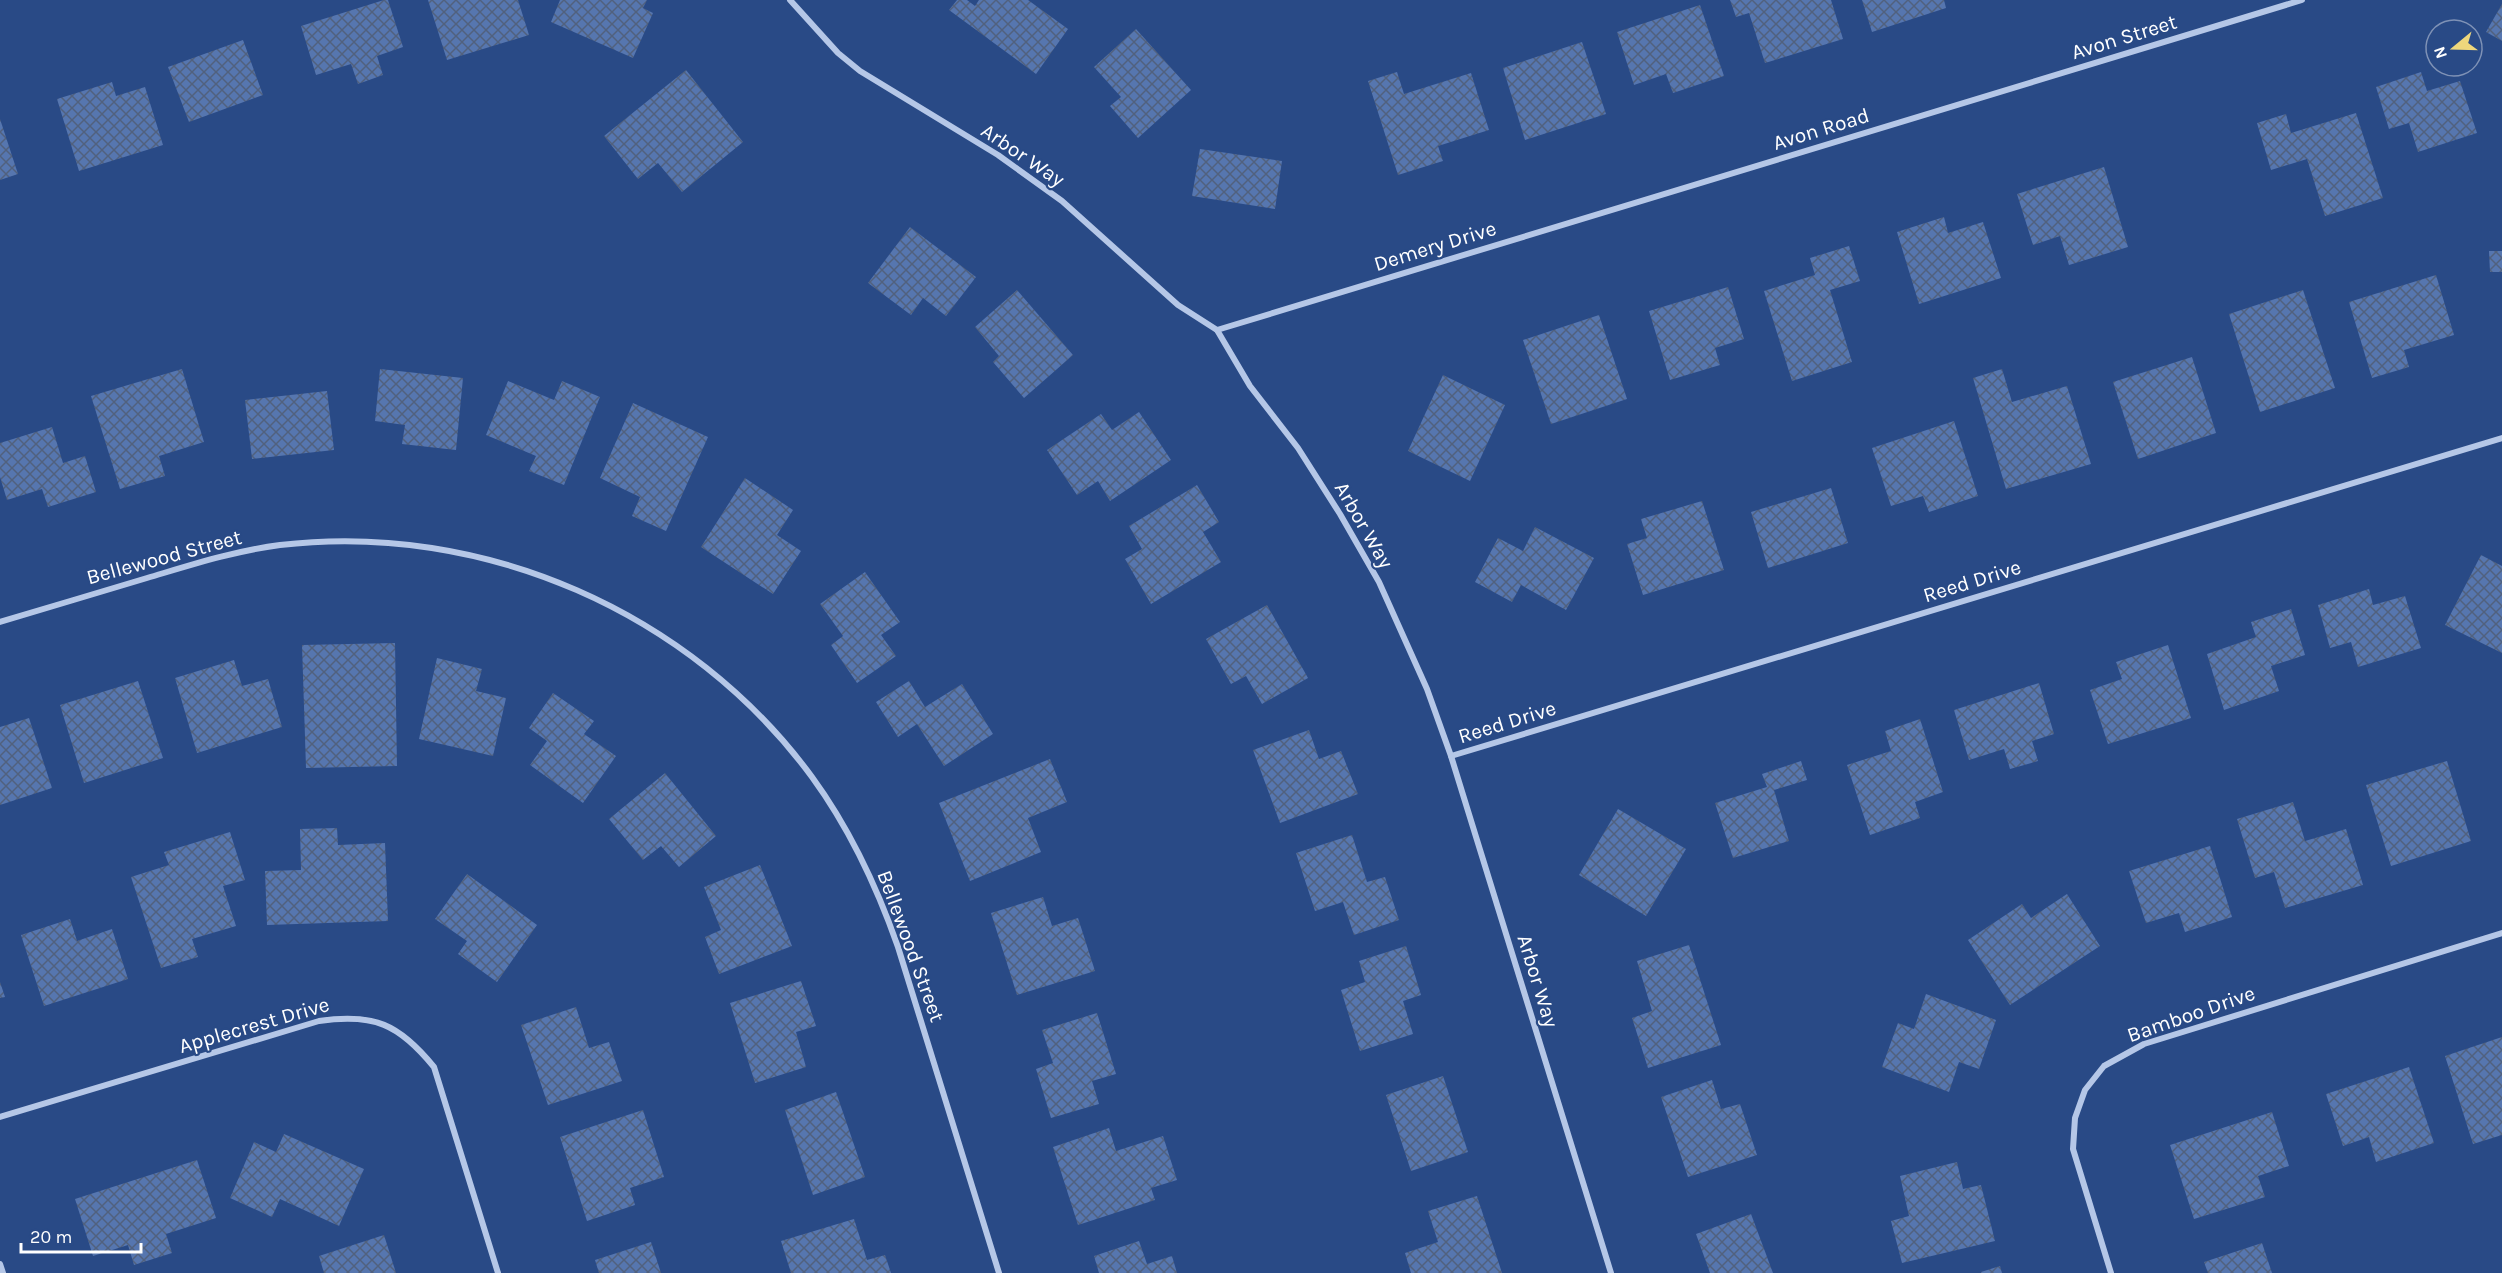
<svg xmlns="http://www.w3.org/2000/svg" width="2502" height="1273" viewBox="0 0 2502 1273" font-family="Karla,sans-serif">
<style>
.building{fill:url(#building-cross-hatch)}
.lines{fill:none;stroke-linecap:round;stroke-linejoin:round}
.minor{stroke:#b5c7e7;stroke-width:6}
.labels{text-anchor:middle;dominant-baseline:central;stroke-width:4.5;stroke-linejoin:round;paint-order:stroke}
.street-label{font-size:21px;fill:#fff;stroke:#294a86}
</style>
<defs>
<pattern id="building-cross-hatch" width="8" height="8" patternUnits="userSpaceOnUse" patternTransform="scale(1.5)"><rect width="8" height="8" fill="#5676af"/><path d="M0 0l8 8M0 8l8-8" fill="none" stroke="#51617e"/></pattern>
</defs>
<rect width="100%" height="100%" fill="#294a86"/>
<g class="building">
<polygon points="384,0 388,0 403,47 377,56 383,75 358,84 351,64 316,75 301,26"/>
<polygon points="428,0 518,0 529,35 447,60"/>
<polygon points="560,0 647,0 643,8 653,13 633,58 551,22"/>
<polygon points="957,0 967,0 975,6 979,0 1028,0 1068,29 1036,74 949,10"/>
<polygon points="1730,0 1831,0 1843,39 1765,63 1749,13 1736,17"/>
<polygon points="1862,0 1944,0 1946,8 1872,32"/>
<polygon points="2502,4 2502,41 2486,32"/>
<polygon points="1700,5 1724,76 1673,93 1666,74 1634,85 1617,32"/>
<polygon points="1136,29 1191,90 1138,138 1110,106 1121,97 1094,67"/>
<polygon points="243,40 263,95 189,122 168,67"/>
<polygon points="1582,42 1606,114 1525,140 1503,68"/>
<polygon points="686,70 743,142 682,192 658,163 638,179 604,136"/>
<polygon points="1397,72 1404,94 1471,73 1489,130 1438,146 1443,161 1398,175 1368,81"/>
<polygon points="2421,72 2427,91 2460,81 2477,133 2418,152 2409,123 2389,129 2376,87"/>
<polygon points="112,82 116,96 145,87 163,145 79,171 57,99"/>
<polygon points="2356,113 2383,198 2325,216 2307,159 2271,170 2257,123 2286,114 2291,133"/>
<polygon points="0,119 18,174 0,180"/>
<polygon points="1200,149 1282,161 1275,209 1192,196"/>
<polygon points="2104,167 2128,247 2069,265 2060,236 2033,245 2017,194"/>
<polygon points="1944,217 1948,233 1983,222 2001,278 1919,304 1897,232"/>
<polygon points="910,227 976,277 946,316 923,298 911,315 868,283"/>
<polygon points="1849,246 1860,281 1830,290 1852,362 1792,381 1764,291 1815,275 1810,258"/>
<polygon points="2489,251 2502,251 2502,272 2490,272"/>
<polygon points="2436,275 2454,335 2404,350 2409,367 2372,378 2349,302"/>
<polygon points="1728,287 1744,339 1715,348 1720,365 1670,380 1649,311"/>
<polygon points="1017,290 1073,355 1024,398 993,362 999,356 975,327"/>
<polygon points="2303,290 2335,388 2260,412 2229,314"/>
<polygon points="1599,315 1627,399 1551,424 1523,340"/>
<polygon points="2192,357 2216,433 2138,459 2113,382"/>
<polygon points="182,369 204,442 159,456 165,476 120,489 91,396"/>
<polygon points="380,369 463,378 456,450 402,444 405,425 375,421"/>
<polygon points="2002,369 2012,402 2067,386 2091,464 2006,489 1973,378"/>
<polygon points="1443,375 1505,405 1470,481 1408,451"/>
<polygon points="508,381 554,400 562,381 600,397 564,485 529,471 536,456 486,435"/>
<polygon points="327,391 334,450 252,459 245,400"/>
<polygon points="633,403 708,437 666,531 632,516 640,497 600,478"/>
<polygon points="1139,412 1171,460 1110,501 1098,481 1077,495 1047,450 1101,414 1112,430"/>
<polygon points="1954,421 1978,496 1929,512 1923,496 1891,506 1872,448"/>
<polygon points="52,427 63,463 85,456 96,492 48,507 42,489 7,500 0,477 0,443"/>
<polygon points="745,478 793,510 777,535 801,551 773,594 701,547"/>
<polygon points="1197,485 1219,522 1203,532 1221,562 1151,604 1125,559 1142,549 1129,526"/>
<polygon points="1831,488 1848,543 1768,568 1751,512"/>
<polygon points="1702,501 1724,570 1643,595 1627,544 1647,538 1641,519"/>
<polygon points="1535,527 1594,558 1566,610 1521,585 1512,602 1475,582 1498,538 1523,551"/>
<polygon points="2481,555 2502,566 2502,653 2445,625"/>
<polygon points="865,572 900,622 881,635 896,656 857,683 831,645 843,636 820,604"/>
<polygon points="2369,589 2373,605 2405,596 2421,648 2358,667 2351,642 2330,648 2318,605"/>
<polygon points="1267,605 1308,678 1262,704 1246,676 1231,684 1206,639"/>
<polygon points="2291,609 2305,655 2271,666 2279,691 2224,710 2207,654 2256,637 2251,622"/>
<polygon points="395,643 397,766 306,768 302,645"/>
<polygon points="2168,645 2191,718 2108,744 2090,690 2122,679 2116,662"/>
<polygon points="437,658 482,669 476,691 506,698 493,756 419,739"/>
<polygon points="234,660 242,686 268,679 282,727 197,753 175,678"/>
<polygon points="138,681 163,758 84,783 60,705"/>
<polygon points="909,681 925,707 962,684 993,734 944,766 917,724 898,737 876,702"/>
<polygon points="2039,683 2054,734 2032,741 2038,761 2010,769 2004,749 1969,760 1954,710"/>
<polygon points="553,693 594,721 584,734 616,756 583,803 530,765 547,741 529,728"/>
<polygon points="29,718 52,788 0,805 0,727"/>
<polygon points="1920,719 1943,792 1915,802 1920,818 1870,835 1847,765 1891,751 1885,731"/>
<polygon points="1309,730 1319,759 1341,751 1358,794 1280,823 1253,750"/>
<polygon points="1050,759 1067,802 1028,818 1041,852 970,881 939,803"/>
<polygon points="1801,761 1807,780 1774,790 1789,841 1733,858 1715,803 1767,787 1762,774"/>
<polygon points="2447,761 2471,841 2391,866 2366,785"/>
<polygon points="665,773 716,836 679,867 661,846 643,860 609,819"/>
<polygon points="2293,802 2305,841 2346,829 2363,885 2285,908 2274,872 2255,878 2237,819"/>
<polygon points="1618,809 1686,849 1646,916 1579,875"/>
<polygon points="337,828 338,845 385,843 388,921 267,925 265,871 301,870 300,829"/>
<polygon points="230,832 245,880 223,886 236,926 192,939 198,957 161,968 131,877 169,865 164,852"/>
<polygon points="1352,835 1367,882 1385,877 1399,920 1354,935 1343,902 1315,911 1296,853"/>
<polygon points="2210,846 2232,917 2185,932 2179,913 2146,923 2129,871"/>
<polygon points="760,865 792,946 719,974 705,937 721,930 704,887"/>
<polygon points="467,874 537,925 497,982 458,954 467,941 435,919"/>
<polygon points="2067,894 2100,946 2010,1005 1968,940 2022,904 2031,918"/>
<polygon points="1043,897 1052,926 1078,918 1095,971 1017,995 991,913"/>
<polygon points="70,919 77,941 112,929 128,979 44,1006 21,935"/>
<polygon points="1689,945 1721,1045 1648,1068 1632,1018 1652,1011 1637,961"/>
<polygon points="1406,946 1421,995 1403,1001 1413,1034 1360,1051 1341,990 1365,982 1359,961"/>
<polygon points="801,981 816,1026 796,1032 806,1067 755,1083 730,1003"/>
<polygon points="0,982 5,997 0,998"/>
<polygon points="1926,994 1996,1020 1979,1069 1959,1062 1949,1092 1882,1067 1898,1023 1914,1029"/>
<polygon points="576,1007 589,1048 609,1042 622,1081 548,1105 521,1025"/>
<polygon points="1097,1013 1116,1074 1092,1081 1099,1104 1051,1118 1036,1069 1053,1063 1042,1030"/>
<polygon points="2502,1037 2502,1135 2473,1144 2445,1056"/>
<polygon points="2409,1067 2434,1143 2376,1162 2369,1137 2343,1146 2326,1094"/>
<polygon points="1443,1076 1468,1152 1411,1171 1386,1095"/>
<polygon points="1712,1080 1721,1109 1740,1104 1757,1155 1688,1177 1661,1097"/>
<polygon points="836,1092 865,1177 813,1195 785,1110"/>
<polygon points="643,1110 664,1177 630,1188 635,1205 587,1221 560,1137"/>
<polygon points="2272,1112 2289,1166 2258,1176 2265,1197 2194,1219 2170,1145"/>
<polygon points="1109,1128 1116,1151 1163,1136 1177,1180 1151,1188 1155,1200 1078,1225 1053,1147"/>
<polygon points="284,1134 364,1169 339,1226 280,1199 272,1217 230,1198 254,1142 276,1152"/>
<polygon points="197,1160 216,1218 166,1234 172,1253 134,1265 128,1245 93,1256 75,1199"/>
<polygon points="1957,1162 1963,1189 1981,1185 1995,1241 1902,1263 1891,1221 1909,1216 1900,1176"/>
<polygon points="1477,1196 1502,1273 1411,1273 1405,1253 1438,1242 1428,1211"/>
<polygon points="1751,1214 1773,1273 1710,1273 1696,1234"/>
<polygon points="854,1219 867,1260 885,1255 891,1273 791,1273 781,1241"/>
<polygon points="384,1235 396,1273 324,1273 319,1256"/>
<polygon points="1139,1241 1147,1264 1172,1256 1177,1273 1099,1273 1094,1256"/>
<polygon points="651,1242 661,1273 599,1273 595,1260"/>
<polygon points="2262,1243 2272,1273 2208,1273 2204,1262"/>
<polygon points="2000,1266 2002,1273 1981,1273 1981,1272"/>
</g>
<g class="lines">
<g class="minor">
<polyline points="790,0 838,53 860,71 998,155 1062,201 1178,305 1217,330 1250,386 1298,448 1340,514 1379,582 1427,689 1451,756 1611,1273"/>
<polyline points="1217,330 2302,0"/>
<path d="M0,622C49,607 98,593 147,578C191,565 234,551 280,545C483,521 691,612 812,777C850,829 877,887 898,947L999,1273"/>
<polyline points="1451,756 2502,438"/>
<path d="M0,1117L319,1021C374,1013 399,1024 434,1067L498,1273"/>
<polyline points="0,1264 3,1273"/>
<polyline points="2111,1273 2073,1149 2075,1118 2085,1090 2104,1066 2144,1044 2502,933"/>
</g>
</g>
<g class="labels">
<g class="street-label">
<text transform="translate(2124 37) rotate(-17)">Avon Street</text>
<text transform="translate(1821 129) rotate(-17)">Avon Road</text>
<text transform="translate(1023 155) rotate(34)">Arbor Way</text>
<text transform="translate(1435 246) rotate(-17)">Demery Drive</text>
<text transform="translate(1364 525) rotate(60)">Arbor Way</text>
<text transform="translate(164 557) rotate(-15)">Bellewood Street</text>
<text transform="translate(1972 581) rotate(-17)">Reed Drive</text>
<text transform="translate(1507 722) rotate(-17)">Reed Drive</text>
<text transform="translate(911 946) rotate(70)">Bellewood Street</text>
<text transform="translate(1538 981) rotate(73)">Arbor Way</text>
<text transform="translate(2191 1014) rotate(-19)">Bamboo Drive</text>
<text transform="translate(254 1025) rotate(-16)">Applecrest Drive</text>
</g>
</g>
<g transform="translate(2454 48) rotate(251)"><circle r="28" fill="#294a86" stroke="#7f92b6" stroke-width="1.5"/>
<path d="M0-4.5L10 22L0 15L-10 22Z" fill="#eed77c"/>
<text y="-9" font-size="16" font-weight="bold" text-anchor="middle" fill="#ffffff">N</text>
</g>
<path d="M21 1243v9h120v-9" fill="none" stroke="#ffffff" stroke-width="3"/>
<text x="30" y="1243" font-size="18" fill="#ffffff" stroke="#294a86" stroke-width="4.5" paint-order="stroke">20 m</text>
</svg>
